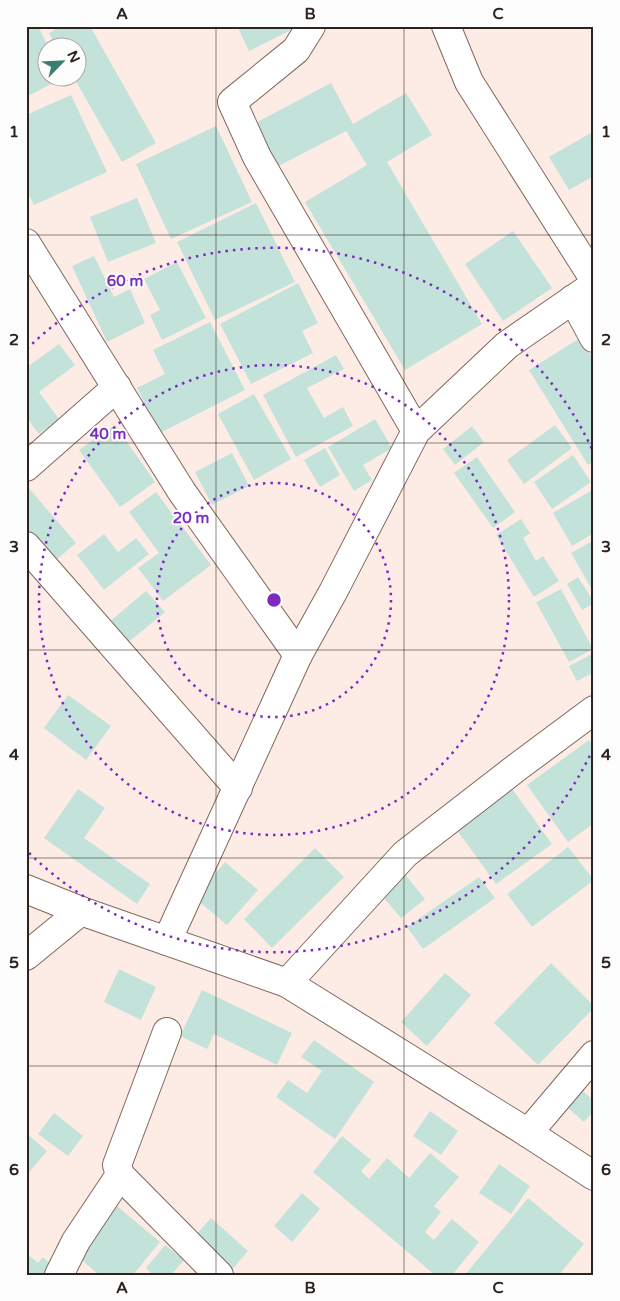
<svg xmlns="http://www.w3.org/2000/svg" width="620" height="1301" viewBox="0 0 620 1301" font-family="'Varela Round',sans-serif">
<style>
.building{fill:#c3e3da}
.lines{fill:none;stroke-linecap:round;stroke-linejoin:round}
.street-casing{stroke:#80685d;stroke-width:30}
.secondary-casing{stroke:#80685d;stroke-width:30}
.street{stroke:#fff;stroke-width:28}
.secondary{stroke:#fff;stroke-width:28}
.grid{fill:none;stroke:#2d231f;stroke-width:1;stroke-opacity:0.55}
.ring{fill:none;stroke:#7b2cbf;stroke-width:2.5;stroke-dasharray:2.5 5}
.centre{fill:#7b2cbf;stroke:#fdfdfd;stroke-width:2.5}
.ring-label{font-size:15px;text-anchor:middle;font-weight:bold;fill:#7b2cbf;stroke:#fdfdfd;stroke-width:4;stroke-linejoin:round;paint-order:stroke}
.neatline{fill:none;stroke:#2d231f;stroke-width:2}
.grid-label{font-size:16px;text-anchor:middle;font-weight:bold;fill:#2d231f}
</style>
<rect width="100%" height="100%" fill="#fdece5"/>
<g class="building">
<polygon points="26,26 38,26 49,48 48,48 48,78 63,78 26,97"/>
<polygon points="61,26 90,26 156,143 122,162 74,78 78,78 78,48 57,48 49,33"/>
<polygon points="237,26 299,26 249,51"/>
<polygon points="331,83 353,124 406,93 432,135 387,162 482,324 405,370 305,202 367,165 346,131 271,170 248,127"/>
<polygon points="71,95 107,172 34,205 26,189 26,115"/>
<polygon points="216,126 252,202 171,239 136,164"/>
<polygon points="594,131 594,176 569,190 549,157"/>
<polygon points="137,198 156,243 108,262 90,217"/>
<polygon points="256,203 295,282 215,320 177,242"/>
<polygon points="513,231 552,288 503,321 465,264"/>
<polygon points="94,256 114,297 130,289 145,323 107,342 72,266"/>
<polygon points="177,262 206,318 162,340 150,315 160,310 144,279"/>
<polygon points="298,283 318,323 302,331 313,353 251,384 220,324"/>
<polygon points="210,322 245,390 160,433 137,388 165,374 153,350"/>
<polygon points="580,338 594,360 594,461 588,465 529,370"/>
<polygon points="59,344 75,365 39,392 59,419 39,434 26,417 26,368"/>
<polygon points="336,355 344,369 307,388 324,418 343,407 353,426 296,457 263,395"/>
<polygon points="254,394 291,459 254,480 218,414"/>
<polygon points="375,419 392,448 363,465 372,480 354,491 328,447"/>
<polygon points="115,425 155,482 120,507 79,450"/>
<polygon points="555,425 572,448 524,484 507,460"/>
<polygon points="472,426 484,442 455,465 443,449"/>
<polygon points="325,448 340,475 320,487 304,460"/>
<polygon points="232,453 249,486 212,505 195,472"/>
<polygon points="573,455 591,482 552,509 534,482"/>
<polygon points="477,457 515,512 493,528 454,473"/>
<polygon points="26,485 76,543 55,561 26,528"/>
<polygon points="592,490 594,492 594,533 572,546 553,513"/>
<polygon points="156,492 211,565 163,601 138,568 159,553 129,512"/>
<polygon points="521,519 530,533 523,538 536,561 543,556 559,581 534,597 496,535"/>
<polygon points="104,534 118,552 136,538 149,554 104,590 77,555"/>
<polygon points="594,540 594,593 571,553"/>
<polygon points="578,577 594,602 594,603 582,610 567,584"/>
<polygon points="561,589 593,649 569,662 536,602"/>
<polygon points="146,591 165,612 126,644 108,623"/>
<polygon points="594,653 594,672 577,681 569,666"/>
<polygon points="68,695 111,726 86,760 44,728"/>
<polygon points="589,740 594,747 594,823 568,842 527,785"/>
<polygon points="510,786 552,844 496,884 454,826"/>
<polygon points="78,789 105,808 84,838 150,884 137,904 44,838"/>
<polygon points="568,847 594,880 532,927 507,894"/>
<polygon points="315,848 344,877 272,948 244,919"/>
<polygon points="225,862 258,890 227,925 195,898"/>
<polygon points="403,872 425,899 401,918 379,892"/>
<polygon points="479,877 495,898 423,949 407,927"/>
<polygon points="551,963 594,1006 594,1008 538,1065 494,1023"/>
<polygon points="119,969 156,987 141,1020 104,1002"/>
<polygon points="445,973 471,995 427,1046 401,1022"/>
<polygon points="202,990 292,1033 277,1065 214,1034 207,1049 180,1036"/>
<polygon points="314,1040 374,1082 335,1139 276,1097 288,1080 307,1093 322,1071 301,1057"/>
<polygon points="576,1085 594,1101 594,1111 584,1122 561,1102"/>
<polygon points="430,1111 458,1131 441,1155 413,1136"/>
<polygon points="54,1113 83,1136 68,1156 38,1134"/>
<polygon points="26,1133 47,1151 26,1176"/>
<polygon points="342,1136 371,1160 361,1171 369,1179 387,1158 409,1178 430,1153 459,1177 434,1206 441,1212 425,1232 434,1240 452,1219 479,1242 452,1275 435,1275 313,1172"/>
<polygon points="499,1164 530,1186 511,1214 479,1193"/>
<polygon points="302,1193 320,1209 292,1242 274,1226"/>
<polygon points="528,1198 584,1244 559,1275 465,1275"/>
<polygon points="117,1206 160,1242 133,1275 99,1275 76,1255"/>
<polygon points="211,1218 248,1251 229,1273 192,1239"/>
<polygon points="165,1245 184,1260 171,1275 153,1275 146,1268"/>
<polygon points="26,1253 38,1263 43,1257 53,1266 45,1275 26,1275"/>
</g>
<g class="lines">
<g class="street-casing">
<g id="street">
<polyline points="311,26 296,50 232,102 257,157 416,431"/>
<polyline points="446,26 469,82 594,279"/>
<polyline points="26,243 182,492 298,655"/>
<polyline points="573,299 594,338"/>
<polyline points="26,467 117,387"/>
<polyline points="26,546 238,788"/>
<polyline points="167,941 298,655 333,592 416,431 507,345 594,285"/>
<polyline points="26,956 81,911"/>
<polyline points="287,983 405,854 520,765 594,710"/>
<polyline points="528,1133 594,1055"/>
<polyline points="120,1175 219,1275"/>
<polyline points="59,1275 76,1241 120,1175 117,1165 167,1032"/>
</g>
</g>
<g class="secondary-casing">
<polyline id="secondary" points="26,889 81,911 287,983 528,1133 594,1176"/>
</g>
<use href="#street" class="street"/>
<use href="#secondary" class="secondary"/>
</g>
<path class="grid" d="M216,26V1275M404,26V1275M26,235H594M26,443H594M26,650H594M26,858H594M26,1066H594"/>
<g class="ring">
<circle cx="274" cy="600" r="117"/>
<circle cx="274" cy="600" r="235"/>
<path d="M593 749A352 352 0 0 1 27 851M27 349A352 352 0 0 1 593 451"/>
</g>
<circle cx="274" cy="600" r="8" class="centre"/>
<g class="ring-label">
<text x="125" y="286">60 m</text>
<text x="108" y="439">40 m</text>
<text x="191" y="523">20 m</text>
</g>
<rect width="620" height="1301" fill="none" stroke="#fdfdfd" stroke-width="55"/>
<g transform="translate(62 62) rotate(66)"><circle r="24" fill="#fdfdfd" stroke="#aaa6a4"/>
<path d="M0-4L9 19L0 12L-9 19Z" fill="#3b7d6f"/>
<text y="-8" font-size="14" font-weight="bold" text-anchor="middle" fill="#2d231f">N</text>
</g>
<rect x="28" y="28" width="564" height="1246" class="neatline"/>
<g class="grid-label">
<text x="122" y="19">A</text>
<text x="310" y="19">B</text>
<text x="498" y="19">C</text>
<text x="14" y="137">1</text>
<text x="606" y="137">1</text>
<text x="14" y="345">2</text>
<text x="606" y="345">2</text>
<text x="14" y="552">3</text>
<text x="606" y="552">3</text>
<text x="14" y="760">4</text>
<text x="606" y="760">4</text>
<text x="14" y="968">5</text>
<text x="606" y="968">5</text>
<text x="14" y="1175">6</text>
<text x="606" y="1175">6</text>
<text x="122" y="1293">A</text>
<text x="310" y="1293">B</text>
<text x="498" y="1293">C</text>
</g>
</svg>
